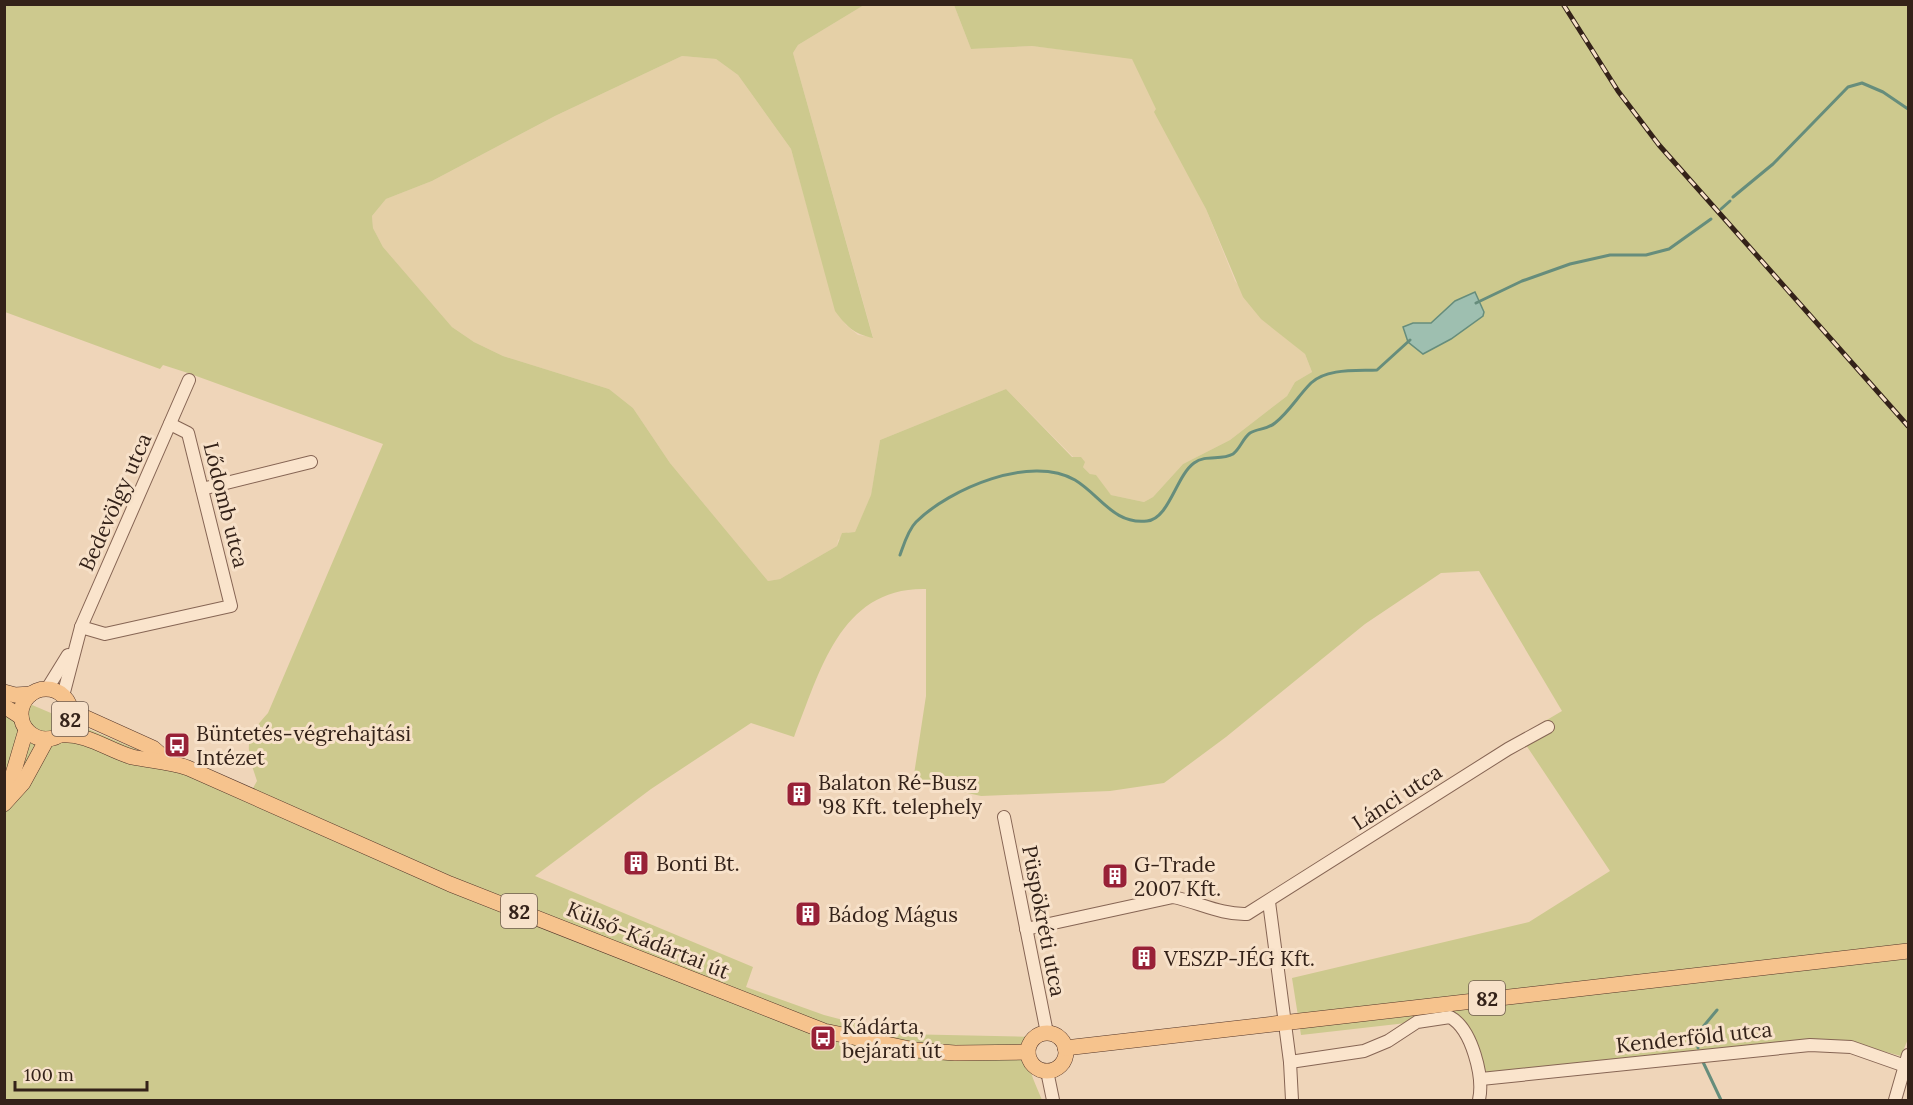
<svg xmlns="http://www.w3.org/2000/svg" width="1913" height="1105" viewBox="0 0 1913 1105" font-family="Lora,serif">
<style>
.farmland{fill:#e5d0a7}
.green{fill:#cdc98e}
.water{fill:#9ebfb0;stroke:#668d7c;stroke-width:1.5}
.lines{fill:none;stroke-linecap:round;stroke-linejoin:round}
.stream{stroke:#668d7c;stroke-width:3}
.minor-casing{stroke:#866554;stroke-width:14}
.major-casing{stroke:#533529;stroke-width:16}
.minor{stroke:#fae4cc;stroke-width:12}
.major{stroke:#f6c38d;stroke-width:15}
.rail-casing{stroke:#342219;stroke-width:5}
.rail{stroke:#f7e1c9;stroke-width:3;stroke-dasharray:9;stroke-linecap:butt}
.labels{text-anchor:middle;dominant-baseline:central;stroke-width:6;stroke-linejoin:round;paint-order:stroke}
.shield{fill:#f7e1c9;stroke:#6e5b4e;stroke-width:1.5}
.shield-label{font-size:20px;font-weight:bold;fill:#342219}
.street-label{font-size:21px;fill:#342219;stroke:#f7e1c9}
.poi-label{font-size:21px;fill:#342219;stroke:#f7e1c9;text-anchor:start}
</style>
<rect width="100%" height="100%" fill="#efd5b9"/>
<polygon class="farmland" points="864,5 954,5 971,49 1032,46 1132,58 1206,209 1235,281 1282,335 1305,354 1312,372 1295,382 1287,396 1230,440 1183,464 1153,497 1144,502 1111,495 1006,389 880,440 871,496 855,532 848,532 838,540 837,546 780,579 768,581 670,463 633,408 609,389 503,356 474,342 452,327 383,247 373,228 372,216 386,199 432,181 555,116 682,56 716,59 738,75 791,149 836,311 846,325 858,335 873,337 793,53 798,45"/>
<path class="green" d="M5,5H864L798,45L793,53L873,338C854,334 846,326 835,311L791,149L738,75L716,59L682,56L555,116L432,181L386,199L372,216L373,228L383,247L452,327L474,342L503,356L609,389L633,408L670,463L768,581L780,579L837,546L842,533L855,532L871,495L880,440L1006,389L1072,457H1081L1085,462L1083,467L1090,474L1096,475L1111,495L1144,502L1153,497L1183,464L1230,440L1287,396L1295,382L1312,372L1305,354L1261,319L1243,297L1206,209L1154,112L1156,109L1132,59L1032,46L971,49L954,5H1908V1039L1901,1056L1856,1044L1487,1073L1459,1017L1301,1035L1292,978L1529,922L1610,871L1520,736L1562,711L1479,571L1441,573L1365,624L1226,737L1164,783L1110,791L981,796L913,781L926,696V589C840,587 820,672 794,737L751,723L651,789L535,876L753,967L746,987L824,1015L866,1026L881,1024L900,1034L1035,1037C1019,1055 1035,1082 1042,1100H5L4,693L248,797L257,781C246,748 243,740 268,713L383,444L188,373L163,365L160,369L5,312Z"/>
<polygon class="water" points="1475,292 1484,312 1483,316 1451,339 1423,354 1408,342 1403,327 1413,323 1431,323 1455,301"/>
<g class="lines">
<g class="stream">
<polyline points="1733,197 1773,164 1848,87 1862,83 1883,92 1908,109"/>
<polyline points="1721,209 1730,201"/>
<polyline points="1476,303 1522,281 1570,264 1610,255 1646,255 1669,249 1711,219"/>
<path d="M900,555C904,544 908,530 916,522C949,489 1031,454 1075,480C1100,495 1114,525 1147,521C1169,519 1176,476 1194,463C1206,454 1221,461 1233,454C1240,449 1243,438 1250,433C1258,428 1267,430 1275,423C1289,412 1298,396 1311,383C1327,368 1357,371 1377,370L1410,340"/>
<polyline points="1698,1048 1697,1034 1717,1010"/>
<polyline points="1703,1062 1721,1100"/>
</g>
<g class="minor-casing">
<g id="minor">
<polyline points="202,489 311,462"/>
<polyline points="81,627 105,634 231,606 188,433 170,424"/>
<polyline points="47,689 68,655"/>
<polyline points="63,696 81,627 189,380"/>
<polyline points="1004,817 1047,1033"/>
<polyline points="1269,902 1290,1062 1292,1100"/>
<path d="M1026,929L1173,897C1198,902 1221,915 1247,914L1508,749L1548,727"/>
<path d="M1290,1062L1364,1051L1388,1041L1417,1022L1450,1017C1472,1029 1484,1077 1479,1100"/>
<polyline points="1047,1071 1053,1100"/>
<polyline points="1481,1079 1810,1045 1851,1047 1908,1067"/>
<polyline points="1895,1100 1908,1055"/>
</g>
</g>
<g class="major-casing">
<g id="major">
<circle cx="46" cy="714" r="25"/>
<polyline points="4,692 15,695 31,694"/>
<polyline points="4,706 21,717"/>
<polyline points="71,711 153,748 168,761"/>
<path d="M61,735C87,733 108,750 132,757C151,761 169,761 188,768L450,884L824,1031L915,1050L955,1053L1028,1052"/>
<polyline points="4,787 13,774 26,730"/>
<polyline points="4,804 23,783 47,739"/>
<circle cx="1047" cy="1052" r="19"/>
<polyline points="1065,1048 1908,951"/>
</g>
</g>
<use href="#minor" class="minor"/>
<use href="#major" class="major"/>
<g class="rail-casing">
<polyline id="rail" points="1563,4 1618,91 1659,145 1908,426"/>
</g>
<use href="#rail" class="rail"/>
</g>
<defs>
<g id="bus-square" transform="scale(1.35)"><rect x="-9" y="-9" width="18" height="18" rx="4" fill="#982137" stroke="#f7e1c9"/><path d="M-5-6H5V4H4V6H2V4H-2V6H-4V4H-5ZM-3.5-4V0h7V-4ZM-3.5 1.2v1.5H-2V1.2ZM2 1.2v1.5H3.5V1.2Z" fill="#fff"/></g>
<g id="building-square" transform="scale(1.35)"><rect x="-9" y="-9" width="18" height="18" rx="4" fill="#982137" stroke="#f7e1c9"/><path d="M-4-6H4V6H1V3H-1V6H-4ZM-2.5-4.3h1.7v1.8h-1.7ZM.8-4.3h1.7v1.8H.8ZM-2.5-1h1.7V.8h-1.7ZM.8-1h1.7V.8H.8Z" fill="#fff"/></g>
</defs>
<g fill-rule="evenodd">
<use href="#bus-square" x="177" y="745"/>
<use href="#building-square" x="799" y="794"/>
<use href="#building-square" x="636" y="863"/>
<use href="#building-square" x="1115" y="876"/>
<use href="#building-square" x="808" y="914"/>
<use href="#building-square" x="1144" y="958"/>
<use href="#bus-square" x="823" y="1038"/>
</g>
<g class="labels">
<g class="shield">
<rect x="52" y="702" width="36" height="34" rx="4.5"/>
<rect x="501" y="894" width="36" height="34" rx="4.5"/>
<rect x="1469" y="981" width="36" height="34" rx="4.5"/>
</g>
<g class="shield-label">
<text x="70" y="719">82</text>
<text x="519" y="911">82</text>
<text x="1487" y="998">82</text>
</g>
<g class="street-label">
<text transform="translate(115 502) rotate(-66)">Bedevölgy utca</text>
<text transform="translate(226 505) rotate(76)">Lődomb utca</text>
<text transform="translate(1397 797) rotate(-33)">Lánci utca</text>
<text transform="translate(1044 921) rotate(79)">Püspökréti utca</text>
<text transform="translate(648 940) rotate(22)">Külső-Kádártai út</text>
<text transform="translate(1694 1037) rotate(-6)">Kenderföld utca</text>
</g>
<g class="poi-label">
<text x="196" y="733">Büntetés-végrehajtási<tspan x="196" dy="24">Intézet</tspan></text>
<text x="818" y="782">Balaton Ré-Busz<tspan x="818" dy="24">'98 Kft. telephely</tspan></text>
<text x="656" y="863">Bonti Bt.</text>
<text x="1134" y="864">G-Trade<tspan x="1134" dy="24">2007 Kft.</tspan></text>
<text x="828" y="914">Bádog Mágus</text>
<text x="1164" y="958">VESZP-JÉG Kft.</text>
<text x="842" y="1026">Kádárta,<tspan x="842" dy="24">bejárati út</tspan></text>
</g>
</g>
<rect width="1913" height="1105" fill="none" stroke="#342219" stroke-width="12"/>
<path d="M15 1081v9h132v-9" fill="none" stroke="#342219" stroke-width="3"/>
<text x="24" y="1081" font-size="18" fill="#342219" stroke="#f7e1c9" stroke-width="4.5" paint-order="stroke">100 m</text>
</svg>
